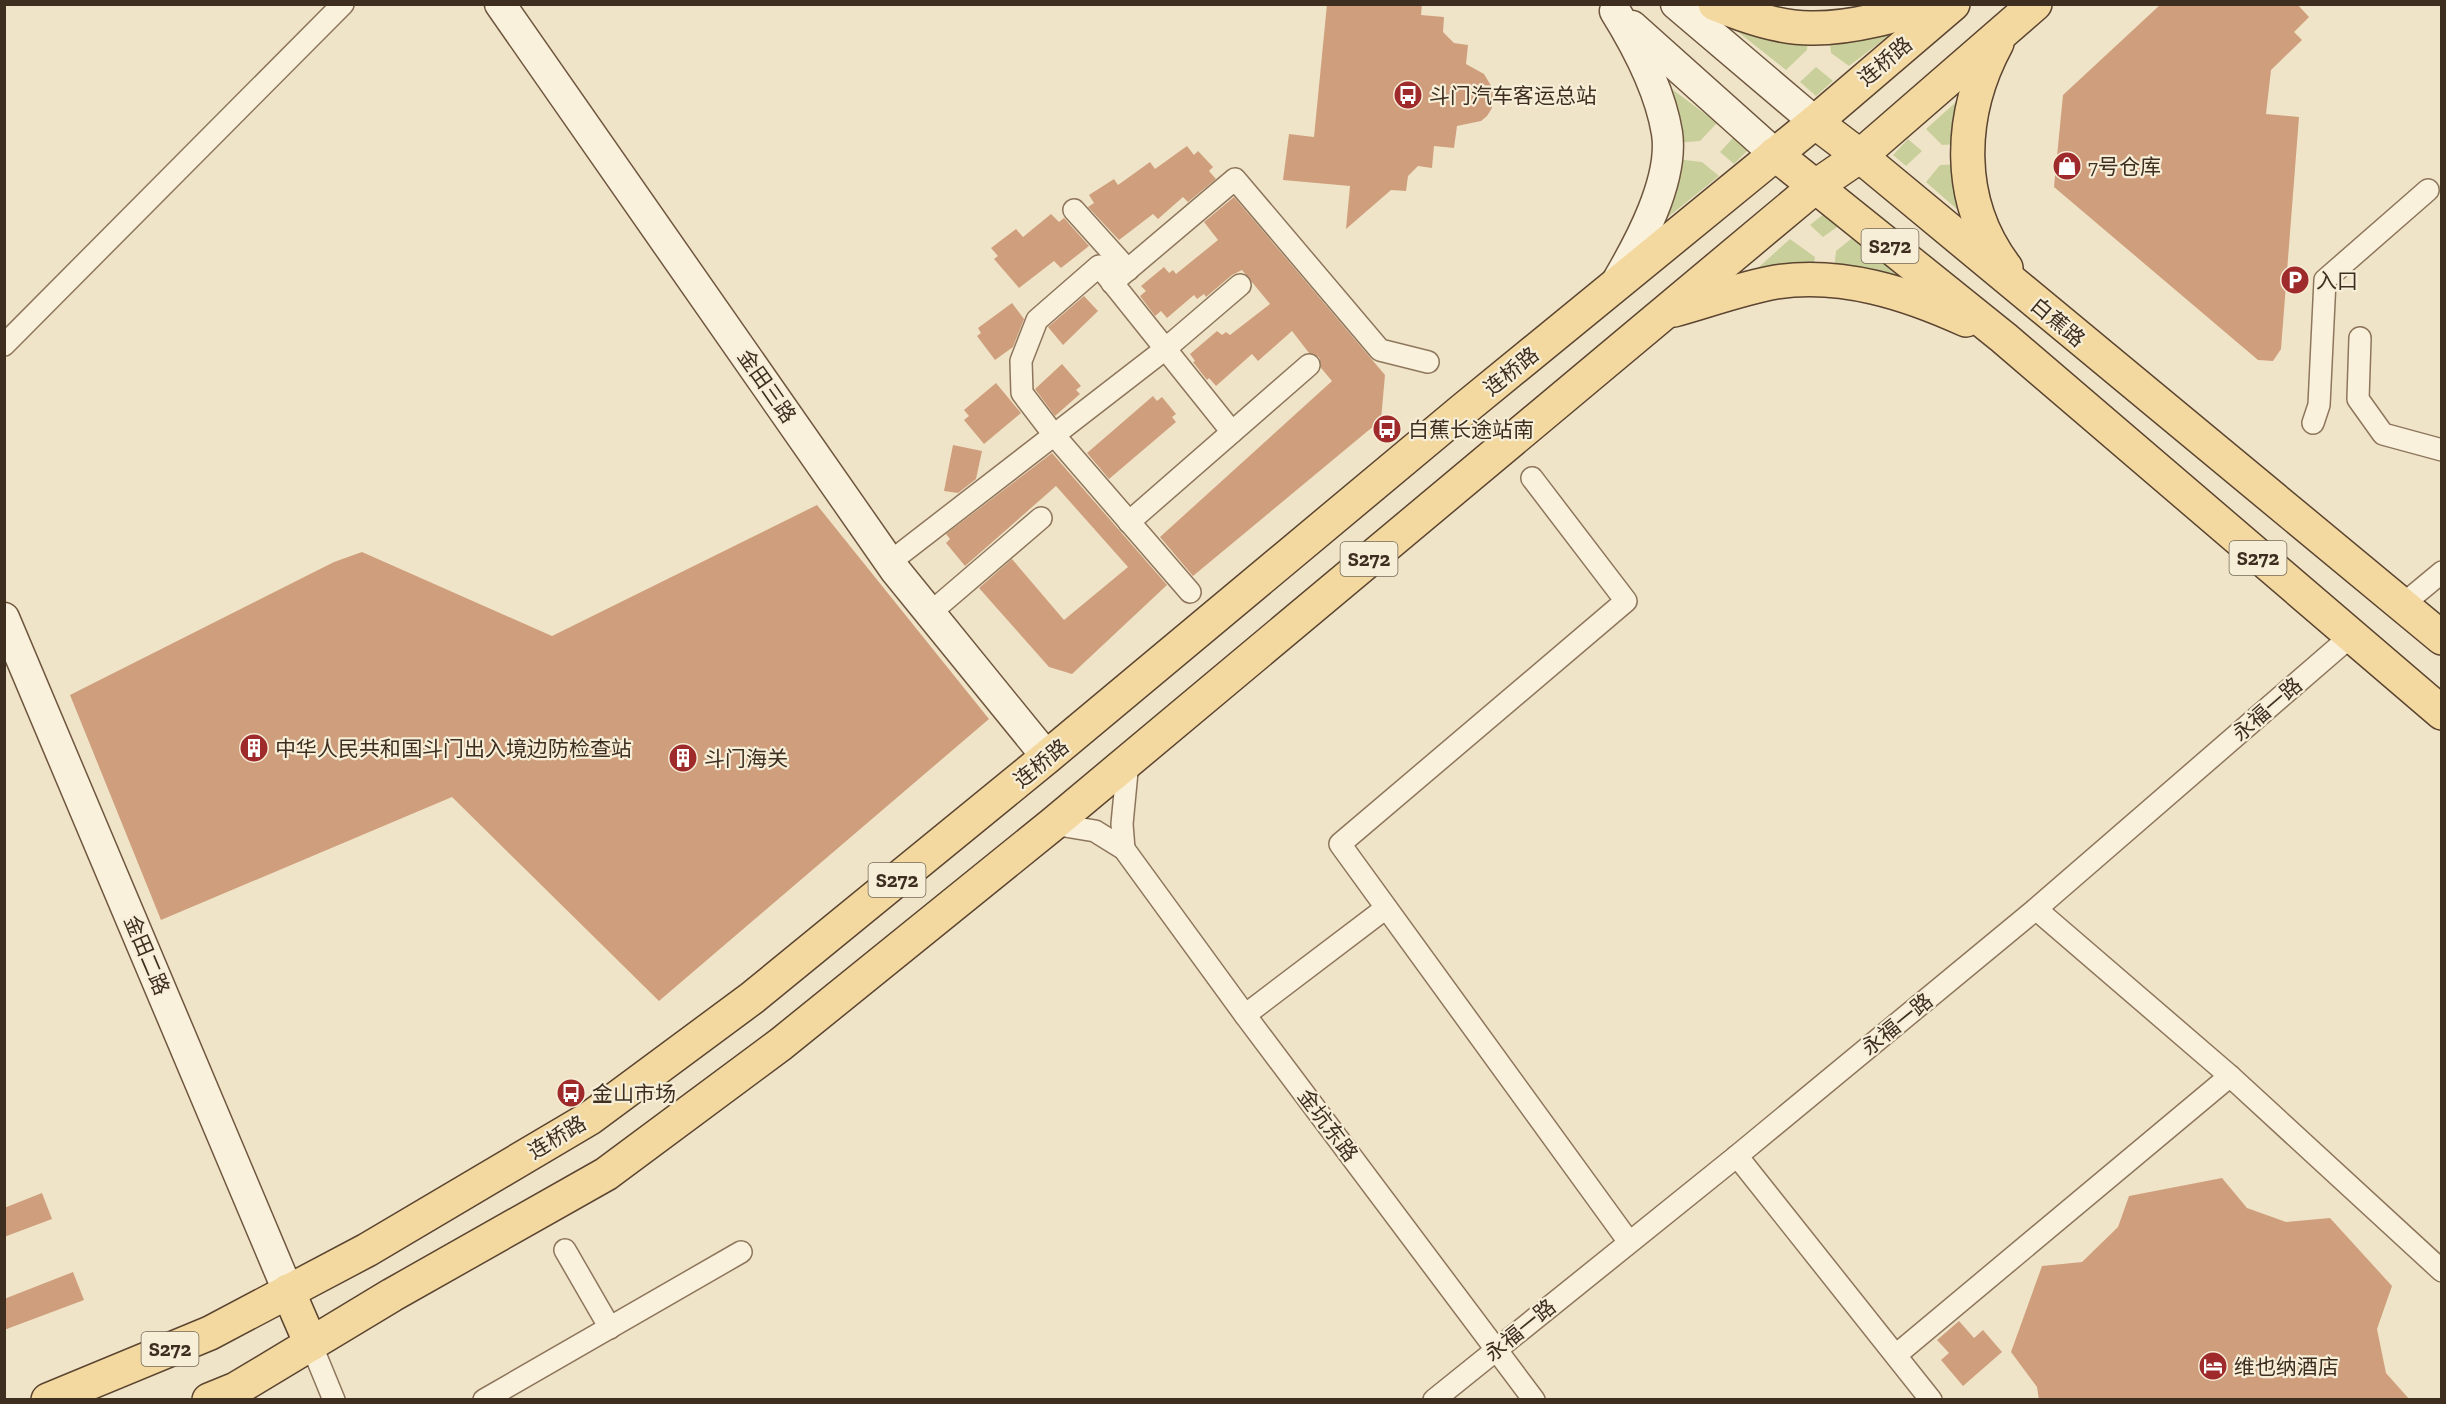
<svg xmlns="http://www.w3.org/2000/svg" width="2446" height="1404" viewBox="0 0 2446 1404" font-family="'Zilla Slab','Noto Sans SC',serif">
<style>
.green{fill:#c9cf9b}
.building{fill:#cf9f7d}
.lines{fill:none;stroke-linecap:round;stroke-linejoin:round}
.street-casing{stroke:#8d765c;stroke-width:24}
.secondary-casing{stroke:#6f573f;stroke-width:33}
.primary-casing{stroke:#5b4430;stroke-width:36}
.street{stroke:#faf1dc;stroke-width:21}
.secondary{stroke:#faf1dc;stroke-width:30}
.primary{stroke:#f3d9a0;stroke-width:33}
.labels{text-anchor:middle;dominant-baseline:central;stroke-width:4.5;stroke-linejoin:round;paint-order:stroke}
.shield{fill:#f7eed8;stroke:#756857;stroke-width:1.5}
.shield-label{font-size:20px;font-weight:bold;fill:#3d2e20}
.street-label{font-size:21px;fill:#3d2e20;stroke:#f7eed8}
.poi-label{font-size:21px;fill:#3d2e20;stroke:#f7eed8;text-anchor:start}
</style>
<rect width="100%" height="100%" fill="#f0e4c8"/>
<g class="green">
<polygon points="1728,24 1808,35 1807,50 1786,70"/>
<polygon points="1896,30 1849,66 1831,53 1829,36"/>
<polygon points="1816,67 1833,81 1816,96 1800,82"/>
<polygon points="1664,83 1717,123 1700,141 1676,143"/>
<polygon points="1965,94 1960,144 1942,145 1926,129"/>
<polygon points="1733,138 1747,151 1734,164 1720,152"/>
<polygon points="1908,139 1922,151 1906,166 1893,155"/>
<polygon points="1676,159 1702,162 1719,176 1668,217 1663,214"/>
<polygon points="1960,164 1968,219 1926,182 1940,165"/>
<polygon points="1825,213 1840,225 1823,237 1810,225"/>
<polygon points="1856,235 1911,280 1834,269 1836,251"/>
<polygon points="1790,239 1815,257 1813,270 1749,276"/>
</g>
<g class="building">
<polygon points="1327,4 1422,4 1421,15 1444,17 1443,32 1454,43 1468,45 1466,64 1484,74 1493,89 1492,108 1487,116 1481,121 1457,126 1454,148 1434,146 1432,168 1418,166 1408,176 1406,191 1391,190 1346,229 1350,186 1283,180 1289,134 1314,137"/>
<polygon points="2161,4 2297,4 2309,17 2294,32 2302,40 2271,70 2266,114 2299,117 2281,349 2273,361 2258,360 2054,187 2063,95"/>
<polygon points="1187,146 1194,155 1198,151 1213,167 1209,171 1216,179 1188,202 1183,197 1158,219 1153,214 1119,240 1088,207 1094,203 1089,195 1114,179 1118,185 1150,162 1155,169"/>
<polygon points="1234,197 1385,375 1381,420 1193,576 1160,537 1332,381 1321,368 1319,357 1309,353 1292,331 1258,361 1252,354 1216,386 1209,378 1207,380 1193,362 1195,361 1190,354 1217,331 1222,335 1226,332 1230,335 1270,304 1242,270 1232,275 1206,297 1204,294 1197,299 1194,295 1167,318 1161,311 1155,316 1140,296 1146,291 1141,286 1164,267 1169,273 1173,270 1176,274 1218,240 1204,222"/>
<polygon points="1051,214 1059,222 1064,218 1089,246 1061,268 1054,261 1019,288 994,259 998,256 991,248 1016,229 1023,237"/>
<polygon points="1084,296 1098,311 1063,345 1048,327"/>
<polygon points="1012,303 1024,319 1013,347 995,360 977,336 981,333 978,328"/>
<polygon points="1062,364 1081,386 1076,390 1080,394 1055,416 1035,389"/>
<polygon points="996,383 1021,413 984,444 964,420 969,416 964,410"/>
<polygon points="1153,396 1157,401 1162,397 1176,414 1172,417 1176,422 1109,479 1087,453"/>
<polygon points="953,445 982,451 976,479 958,493 944,491"/>
<polygon points="1052,453 1167,585 1072,674 1049,667 979,588 1012,559 1064,620 1128,567 1056,486 965,566 946,543 950,539 946,534"/>
<polygon points="817,505 989,719 659,1001 452,797 161,920 70,695 334,562 362,552 552,636"/>
<polygon points="2222,1178 2247,1208 2286,1222 2330,1218 2392,1286 2377,1329 2386,1373 2410,1400 2039,1400 2037,1387 2011,1352 2042,1266 2082,1262 2118,1227 2129,1196"/>
<polygon points="42,1193 52,1219 4,1237 4,1208"/>
<polygon points="73,1272 84,1300 4,1330 4,1299"/>
<polygon points="1959,1321 1974,1338 1983,1330 2002,1352 1963,1386 1941,1360 1949,1353 1937,1340"/>
</g>
<g class="lines">
<g class="street-casing">
<g id="street">
<polyline points="1074,210 1128,270"/>
<polyline points="1112,283 1235,179 1380,350 1428,362"/>
<polyline points="2360,338 2358,399 2383,434 2442,450"/>
<polyline points="4,345 343,4"/>
<polyline points="2313,423 2319,405 2325,280 2428,190"/>
<polyline points="1532,478 1626,601 1340,844 1629,1242"/>
<polyline points="1129,522 1309,365"/>
<polyline points="890,562 1164,350 1240,285"/>
<polyline points="1190,592 1054,435 1022,393 1021,361 1037,320 1099,266 1232,432"/>
<polyline points="2401,606 2442,572"/>
<polyline points="930,613 1041,518"/>
<polyline points="1053,824 1095,831 1124,849 1245,1015 1534,1400"/>
<polyline points="1124,849 1122,824 1128,761"/>
<polyline points="2036,909 2230,1076 2442,1271"/>
<polyline points="1245,1015 1386,908"/>
<polyline points="1737,1156 1931,1400"/>
<polyline points="565,1250 610,1328"/>
<polyline points="311,1344 334,1400"/>
<polyline points="1896,1355 2230,1076"/>
<polyline points="484,1400 741,1252"/>
<polyline points="1434,1400 1737,1156 2036,909 2350,637"/>
</g>
</g>
<g class="secondary-casing">
<g id="secondary">
<polyline points="500,4 895,570 1047,757"/>
<polyline points="1676,4 1815,122"/>
<path d="M1615,11C1638,48 1660,90 1667,133C1674,180 1639,244 1616,283"/>
<polyline points="1632,26 1775,154"/>
<polyline points="4,618 288,1291"/>
</g>
</g>
<g class="primary-casing">
<g id="primary">
<path d="M1715,4C1745,16 1781,29 1814,28C1854,28 1894,16 1932,4"/>
<path d="M1997,43C1958,115 1955,201 2006,268"/>
<polyline points="1815,122 1860,156 2442,638"/>
<polyline points="1775,154 2004,338 2442,713"/>
<path d="M1674,310C1707,301 1742,288 1776,282C1841,272 1907,293 1966,320"/>
<polyline points="288,1291 311,1344"/>
<polyline points="48,1400 210,1333 367,1250 590,1118 752,998 1047,757 1464,409 1815,122 1953,4"/>
<polyline points="209,1400 236,1389 392,1295 606,1174 781,1044 1053,824 1816,186 1860,156 2035,4"/>
</g>
</g>
<use href="#street" class="street"/>
<use href="#secondary" class="secondary"/>
<use href="#primary" class="primary"/>
</g>
<defs>
<g id="bus-disc" transform="scale(1.5)"><circle r="9.5" fill="#9e2a2b" stroke="#f7eed8"/><path d="M-5-6H5V4H4V6H2V4H-2V6H-4V4H-5ZM-3.5-4V0h7V-4ZM-3.5 1.2v1.5H-2V1.2ZM2 1.2v1.5H3.5V1.2Z" fill="#fff"/></g>
<g id="shop-disc" transform="scale(1.5)"><circle r="9.5" fill="#9e2a2b" stroke="#f7eed8"/><path d="M-5-2.5h2.3a2.7 3.5 0 0 1 5.4 0H5L5.5 6h-11ZM-1.5-2.5h3a1.5 2.3 0 0 0-3 0Z" fill="#fff"/></g>
<g id="parking-disc" transform="scale(1.5)"><circle r="9.5" fill="#9e2a2b" stroke="#f7eed8"/><path d="M-3.5-5.5H1a3.5 3.5 0 0 1 0 7H-1V5.5H-3.5ZM-1-3.4V-.6H.8a1.4 1.4 0 0 0 0-2.8Z" fill="#fff"/></g>
<g id="building-disc" transform="scale(1.5)"><circle r="9.5" fill="#9e2a2b" stroke="#f7eed8"/><path d="M-4-6H4V6H1V3H-1V6H-4ZM-2.5-4.3h1.7v1.8h-1.7ZM.8-4.3h1.7v1.8H.8ZM-2.5-1h1.7V.8h-1.7ZM.8-1h1.7V.8H.8Z" fill="#fff"/></g>
<g id="hotel-disc" transform="scale(1.5)"><circle r="9.5" fill="#9e2a2b" stroke="#f7eed8"/><path d="M-6-4.5h1.5V1H6V5H4.5V3h-9V5H-6ZM-4 0a1.8 1.8 0 1 1 3.6 0ZM.5 0V-2.5h3Q6-2.5 6 0Z" fill="#fff"/></g>
</defs>
<g fill-rule="evenodd">
<use href="#bus-disc" x="1408" y="95"/>
<use href="#shop-disc" x="2067" y="166"/>
<use href="#parking-disc" x="2295" y="280"/>
<use href="#bus-disc" x="1387" y="429"/>
<use href="#building-disc" x="254" y="748"/>
<use href="#building-disc" x="683" y="758"/>
<use href="#bus-disc" x="571" y="1093"/>
<use href="#hotel-disc" x="2213" y="1366"/>
</g>
<g class="labels">
<g class="shield">
<rect x="1861.5" y="229" width="57" height="34" rx="4.5"/>
<rect x="2229.5" y="541" width="57" height="34" rx="4.5"/>
<rect x="1340.5" y="542" width="57" height="34" rx="4.5"/>
<rect x="868.5" y="863" width="57" height="34" rx="4.5"/>
<rect x="141.5" y="1332" width="57" height="34" rx="4.5"/>
</g>
<g class="shield-label">
<text x="1890" y="246">S272</text>
<text x="2258" y="558">S272</text>
<text x="1369" y="559">S272</text>
<text x="897" y="880">S272</text>
<text x="170" y="1349">S272</text>
</g>
<g class="street-label">
<text transform="translate(1885 61) rotate(-40)">连桥路</text>
<text transform="translate(2058 322) rotate(40)">白蕉路</text>
<text transform="translate(1511 371) rotate(-39)">连桥路</text>
<text transform="translate(767 386) rotate(55)">金田三路</text>
<text transform="translate(2267 709) rotate(-41)">永福一路</text>
<text transform="translate(1041 763) rotate(-39)">连桥路</text>
<text transform="translate(147 955) rotate(67)">金田二路</text>
<text transform="translate(1897 1024) rotate(-39)">永福一路</text>
<text transform="translate(1328 1125) rotate(53)">金坑东路</text>
<text transform="translate(557 1137) rotate(-31)">连桥路</text>
<text transform="translate(1520 1330) rotate(-39)">永福一路</text>
</g>
<g class="poi-label">
<text x="1429" y="95">斗门汽车客运总站</text>
<text x="2088" y="166">7号仓库</text>
<text x="2316" y="280">入口</text>
<text x="1408" y="429">白蕉长途站南</text>
<text x="275" y="748">中华人民共和国斗门出入境边防检查站</text>
<text x="704" y="758">斗门海关</text>
<text x="592" y="1093">金山市场</text>
<text x="2234" y="1366">维也纳酒店</text>
</g>
</g>
<rect width="2446" height="1404" fill="none" stroke="#3d2e20" stroke-width="12"/>
</svg>
